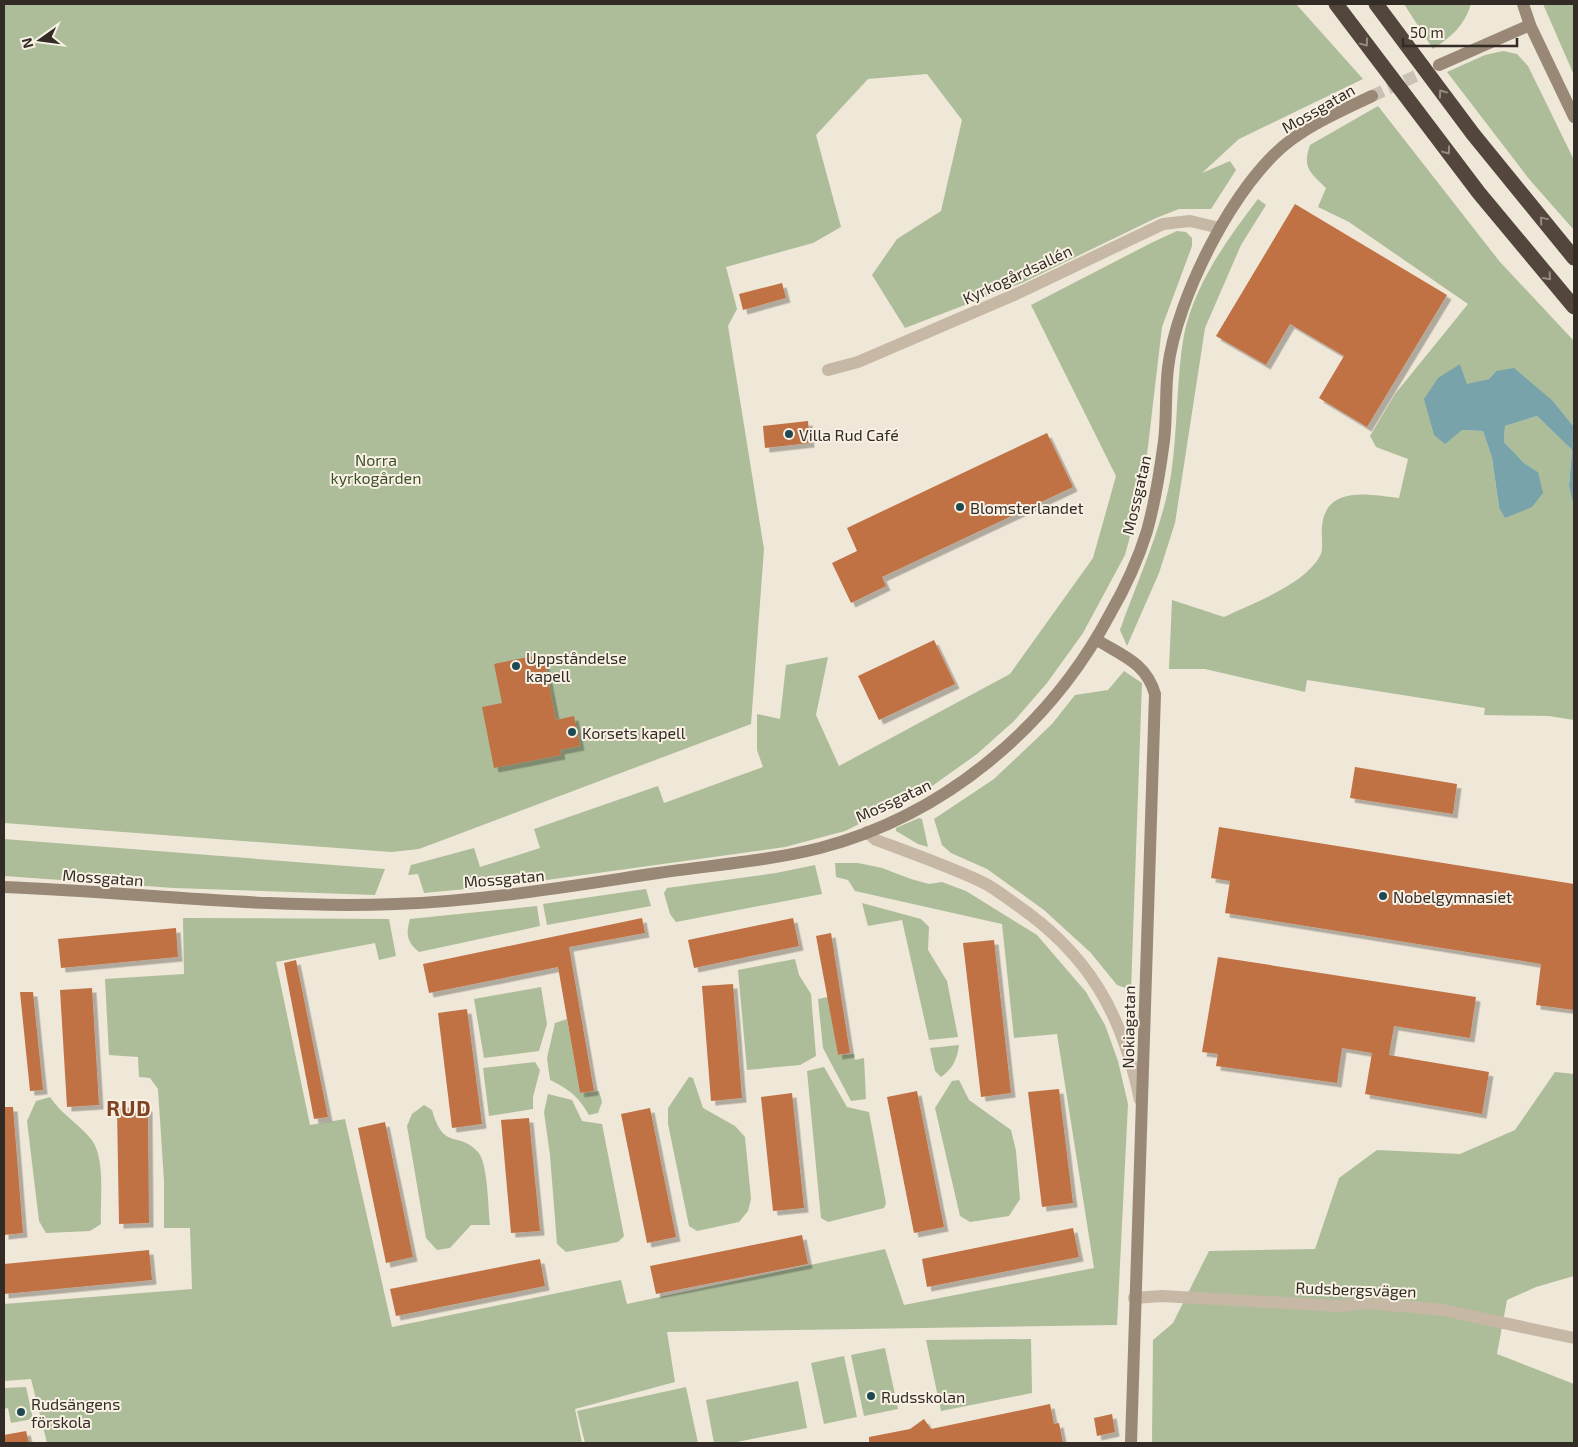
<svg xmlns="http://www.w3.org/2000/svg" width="1578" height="1447" viewBox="0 0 1578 1447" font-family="'Exo 2',sans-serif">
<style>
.green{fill:#adbd99}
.water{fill:#78a3ab}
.building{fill:#c07245;filter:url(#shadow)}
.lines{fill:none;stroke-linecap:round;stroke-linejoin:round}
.secondary-tunnel{stroke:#c9c1b4;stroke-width:12;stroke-dasharray:12 6;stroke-linecap:butt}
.street{stroke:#c7b8a5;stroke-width:12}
.secondary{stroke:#9a8876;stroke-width:12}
.highway{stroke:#53473d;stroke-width:15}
.oneway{stroke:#958b80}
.poi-dot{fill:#1e4852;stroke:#f8f1e4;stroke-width:2}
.labels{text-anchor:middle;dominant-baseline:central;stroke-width:4;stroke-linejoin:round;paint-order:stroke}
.street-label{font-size:16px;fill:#332b26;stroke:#f8f1e4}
.poi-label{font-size:16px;fill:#332b26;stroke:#f8f1e4;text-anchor:start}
.park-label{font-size:16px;fill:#3e502b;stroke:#f8f1e4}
.district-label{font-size:21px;font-weight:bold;letter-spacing:1px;fill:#7e4323;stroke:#f8f1e4}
</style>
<defs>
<filter id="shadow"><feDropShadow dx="4.5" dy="4.5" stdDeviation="0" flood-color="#0004"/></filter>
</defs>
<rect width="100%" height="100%" fill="#efe7d8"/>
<g class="green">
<polygon points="4,4 1296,4 1363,79 1239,139 1202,173 1230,161 1236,170 1211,209 1179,209 1156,218 1022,283 905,328 872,275 897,239 941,211 962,120 927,74 868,79 816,135 841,227 813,243 726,267 737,309 728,326 764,549 751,724 419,849 391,852 4,823"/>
<path d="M1404,4H1471C1464,26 1452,36 1433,49Z"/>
<polygon points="1543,4 1574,4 1574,75"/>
<polygon points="1503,51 1517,54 1528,66 1574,160 1574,230 1529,179 1447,72 1485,55"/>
<path d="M1378,106L1500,262L1574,341V427L1553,401L1496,371L1489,379L1467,385L1460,364L1462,430L1483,431L1492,458L1499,507L1538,472L1524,463L1504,442L1505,426L1537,416L1572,450L1569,486L1574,508V720L1549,716L1484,715L1485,708L1307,680L1305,692L1205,669H1169L1172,600L1224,617C1253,603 1304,585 1320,556C1324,550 1321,534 1322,526C1326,484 1371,495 1399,498L1408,459L1376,447L1370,436L1395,394L1468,304L1349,222L1318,207L1326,188C1310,172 1302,168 1310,145Z"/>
<path d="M1258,199L1266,205L1241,245L1205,328L1175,523L1159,573L1127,646L1120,630C1138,579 1162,529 1171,475C1178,429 1176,380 1184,335C1194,285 1228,238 1258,199Z"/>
<polygon points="1177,231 1186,232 1192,238 1192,246 1162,327 1143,489 1125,555 1083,633 1047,683 1014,721 977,754 921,794 845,831 785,847 518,884 424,893 418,874 408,875 411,865 474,848 480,867 540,848 534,829 658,786 664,803 763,767 757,750 757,714 780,719 786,665 828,657 816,715 839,766 1010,674 1093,558 1116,476 1031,305 1153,242"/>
<polygon points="1124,671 1142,683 1131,990 1117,985 1090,952 1044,910 987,869 951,853 942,845 934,819 994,779 1052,724 1075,695 1108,690"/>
<polygon points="919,818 922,819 928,847 918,844 896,831 896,828"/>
<polygon points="4,839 385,869 375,895 174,888 4,876"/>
<polygon points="835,863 858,863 882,868 911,879 929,884 942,882 966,891 1037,935 1086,992 1105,1025 1118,1061 1128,1104 1117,1325 667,1332 675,1382 575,1409 582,1443 47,1443 31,1379 4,1381 4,1304 192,1289 190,1228 164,1228 164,1181 158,1089 150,1078 139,1077 138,1057 109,1055 105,979 184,974 183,918 389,919 396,956 379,960 375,943 276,962 310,1125 345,1119 392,1327 621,1280 627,1304 885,1249 904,1305 1094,1268 1057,1034 1014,1038 1002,924 855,891 848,880 836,877"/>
<polygon points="815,865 822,894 676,922 670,914 664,893 667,888 776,873"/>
<polygon points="646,889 651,906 547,925 543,904"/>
<polygon points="862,903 921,919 929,927 928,950 947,981 958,1037 929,1040 902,920 868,926"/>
<path d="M537,906L540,926L419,952C406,942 406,933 410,919Z"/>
<polygon points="795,959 799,975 811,994 816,1056 800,1065 747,1070 738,970"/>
<polygon points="541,987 547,1024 539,1051 484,1058 474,999"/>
<polygon points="828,997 838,1055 854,1054 855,1060 864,1058 866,1099 851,1101 823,1048 818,999"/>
<path d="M567,1019L580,1093L599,1091L602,1102L598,1113L589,1115C578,1096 570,1090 550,1080L547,1058L555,1023Z"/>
<path d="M959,1045C957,1060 953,1068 941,1077L935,1071L930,1048Z"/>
<polygon points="535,1062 540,1070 533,1097 533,1109 489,1116 483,1068"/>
<polygon points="824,1067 847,1107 869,1112 886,1203 884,1208 828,1222 821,1218 807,1071"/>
<polygon points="1555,1072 1574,1074 1574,1276 1536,1287 1507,1300 1497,1354 1574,1384 1574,1443 1152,1443 1153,1340 1173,1323 1209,1251 1315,1249 1339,1178 1377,1150 1460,1154 1515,1130"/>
<polygon points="689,1077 693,1078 703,1108 735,1126 745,1137 751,1199 748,1211 739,1222 697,1231 689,1226 668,1124 668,1108"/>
<polygon points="959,1080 969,1100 1011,1130 1016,1151 1020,1199 1009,1216 970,1222 960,1216 935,1108 952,1081"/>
<polygon points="548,1094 572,1100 582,1121 602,1124 624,1236 618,1242 566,1252 557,1244 550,1155 544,1112"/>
<path d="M50,1097C61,1114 79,1124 91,1139C106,1158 100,1200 101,1224L90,1231L46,1233L39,1221L27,1121L36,1101Z"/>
<path d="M424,1105L432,1110C444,1152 458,1130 478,1152C488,1163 488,1208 490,1225H471L450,1248L437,1250L426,1238L407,1126L412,1114Z"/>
<polygon points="1031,1339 1032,1393 941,1411 926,1340"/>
<polygon points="885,1348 898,1409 864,1416 851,1355"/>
<polygon points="844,1356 857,1417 824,1424 811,1363"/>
<polygon points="798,1381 807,1428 732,1443 714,1443 706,1400"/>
<polygon points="26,1387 33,1419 11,1423 8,1408 4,1409 4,1388"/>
<polygon points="686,1387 698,1443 585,1443 577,1411"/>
</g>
<polygon class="water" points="1460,364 1467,384 1489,379 1496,371 1514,368 1553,401 1574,427 1574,508 1569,486 1572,450 1537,416 1505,426 1504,442 1524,463 1538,472 1543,493 1532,507 1505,518 1499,507 1492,458 1483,431 1462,430 1445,444 1434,435 1424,399 1438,378"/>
<g class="building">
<polygon points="1295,204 1447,295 1367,427 1319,398 1344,356 1290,324 1266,365 1216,336"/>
<polygon points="782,283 786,298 743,310 739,294"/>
<polygon points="808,421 810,443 765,448 763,426"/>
<polygon points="1047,433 1073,487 882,577 886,586 851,603 832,563 857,551 847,528"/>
<polygon points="934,640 955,684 879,720 858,676"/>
<polygon points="543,654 556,720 574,716 580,746 560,750 561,755 494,768 482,707 502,703 494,664"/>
<polygon points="1355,767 1457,784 1453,814 1350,798"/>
<polygon points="1219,827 1574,884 1574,1010 1536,1005 1541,964 1225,913 1230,881 1211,878"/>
<polygon points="642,918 645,933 569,947 594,1091 580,1093 558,967 429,993 423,964"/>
<polygon points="793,918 799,946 694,968 688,940"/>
<polygon points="176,928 178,957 61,968 58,939"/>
<polygon points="831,933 850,1053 838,1055 816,936"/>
<polygon points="994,940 1011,1093 981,1097 963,943"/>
<polygon points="1218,957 1476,997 1470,1038 1394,1026 1389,1055 1489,1072 1482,1114 1365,1094 1372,1053 1342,1048 1337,1083 1216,1066 1218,1054 1202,1052"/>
<polygon points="296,960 328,1117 314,1119 284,963"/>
<polygon points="733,984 742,1098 711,1101 702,986"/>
<polygon points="92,988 99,1105 67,1107 60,990"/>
<polygon points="20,992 33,992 43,1090 30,1091"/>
<polygon points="467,1009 482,1124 452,1128 438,1013"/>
<polygon points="1059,1089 1073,1203 1042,1207 1028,1092"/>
<polygon points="917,1091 944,1227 914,1233 887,1097"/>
<polygon points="792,1093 804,1208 773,1211 761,1097"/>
<polygon points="4,1107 13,1107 23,1233 4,1235"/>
<polygon points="148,1107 149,1223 119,1224 117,1108"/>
<polygon points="650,1108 676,1237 647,1243 621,1114"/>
<polygon points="529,1118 540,1231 511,1233 501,1120"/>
<polygon points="385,1122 413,1257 386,1263 358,1128"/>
<polygon points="1073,1228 1079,1257 927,1287 922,1259"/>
<polygon points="802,1235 808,1264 656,1294 650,1266"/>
<polygon points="149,1250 152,1280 4,1294 4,1264"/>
<polygon points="540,1259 545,1286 396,1316 390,1289"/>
<polygon points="1050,1404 1054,1424 1059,1423 1063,1443 869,1443 869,1437 910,1429 924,1419 931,1429"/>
<polygon points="1112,1414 1115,1432 1097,1436 1094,1418"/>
<polygon points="26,1431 29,1443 4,1443 4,1435"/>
</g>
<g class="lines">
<polyline class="secondary-tunnel" points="1372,96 1433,68"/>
<g class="street">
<polyline points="828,370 858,362 1014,295 1163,224 1190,221 1220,228"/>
<path d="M867,832L876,840C911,853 948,866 982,882C993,887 1004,896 1014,903C1089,954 1122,1013 1140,1100"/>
<polyline points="1134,1298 1162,1296 1339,1306 1370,1303 1443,1310 1574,1338"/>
</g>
<g class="secondary">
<polyline points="1523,4 1530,25 1574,117"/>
<polyline points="1439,65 1530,25"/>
<path d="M1097,640C1123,656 1146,663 1155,694L1131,1443"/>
<path d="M4,887C135,892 264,909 396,904C484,901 571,886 658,873C712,865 768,861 820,848C945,815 1050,727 1110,614C1125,588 1138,560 1147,531C1155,502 1160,471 1164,441C1167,417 1165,392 1168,368C1176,299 1235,181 1291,140C1315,122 1345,109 1372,96"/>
</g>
<g class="highway">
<polyline points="1336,4 1479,193 1574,307"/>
<polyline points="1376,4 1473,134 1574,258"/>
</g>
</g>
<defs><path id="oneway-chevron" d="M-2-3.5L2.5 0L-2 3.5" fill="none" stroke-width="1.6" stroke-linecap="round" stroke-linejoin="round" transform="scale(1.25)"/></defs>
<g class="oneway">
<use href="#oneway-chevron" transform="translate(1365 43) rotate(53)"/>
<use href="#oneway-chevron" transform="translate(1442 93) rotate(-126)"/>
<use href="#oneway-chevron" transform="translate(1447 151) rotate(53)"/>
<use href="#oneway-chevron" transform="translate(1543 220) rotate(-130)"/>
<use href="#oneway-chevron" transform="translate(1548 277) rotate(48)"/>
</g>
<g class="poi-dot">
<circle cx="789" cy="434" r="5"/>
<circle cx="960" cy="507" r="5"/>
<circle cx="516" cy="666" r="5"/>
<circle cx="572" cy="732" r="5"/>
<circle cx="1383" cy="896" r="5"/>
<circle cx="871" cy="1396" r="5"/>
<circle cx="21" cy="1412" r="5"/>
</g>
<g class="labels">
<g class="street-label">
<text transform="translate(1318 108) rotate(-30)">Mossgatan</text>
<text transform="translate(1017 274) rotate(-25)">Kyrkogårdsallén</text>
<text transform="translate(1136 495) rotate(-77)">Mossgatan</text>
<text transform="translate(893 800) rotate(-25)">Mossgatan</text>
<text transform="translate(103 877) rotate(4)">Mossgatan</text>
<text transform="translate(504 878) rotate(-5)">Mossgatan</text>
<text transform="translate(1128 1027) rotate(-89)">Nokiagatan</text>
<text transform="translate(1356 1289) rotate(2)">Rudsbergsvägen</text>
</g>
<g class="poi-label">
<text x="799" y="434">Villa Rud Café</text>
<text x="970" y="507">Blomsterlandet</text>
<text x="526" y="657">Uppståndelse<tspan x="526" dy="18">kapell</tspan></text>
<text x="582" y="732">Korsets kapell</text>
<text x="1393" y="896">Nobelgymnasiet</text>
<text x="881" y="1396">Rudsskolan</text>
<text x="31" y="1403">Rudsängens<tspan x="31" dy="18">förskola</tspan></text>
</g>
<g class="park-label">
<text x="376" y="459">Norra<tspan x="376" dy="18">kyrkogården</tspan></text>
</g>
<g class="district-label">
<text x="129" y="1107">RUD</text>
</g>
</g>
<rect width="1578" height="1447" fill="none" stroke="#332b26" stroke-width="10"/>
<g transform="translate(40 40) rotate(256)" stroke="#f8f1e4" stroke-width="4" paint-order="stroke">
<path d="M0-4L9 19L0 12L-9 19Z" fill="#332b26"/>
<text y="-8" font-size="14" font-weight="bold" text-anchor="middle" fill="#332b26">N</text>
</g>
<path d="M1403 38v8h114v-8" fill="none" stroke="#332b26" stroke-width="2.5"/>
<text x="1410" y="38" font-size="15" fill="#332b26" stroke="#f8f1e4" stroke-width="4" paint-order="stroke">50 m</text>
</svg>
